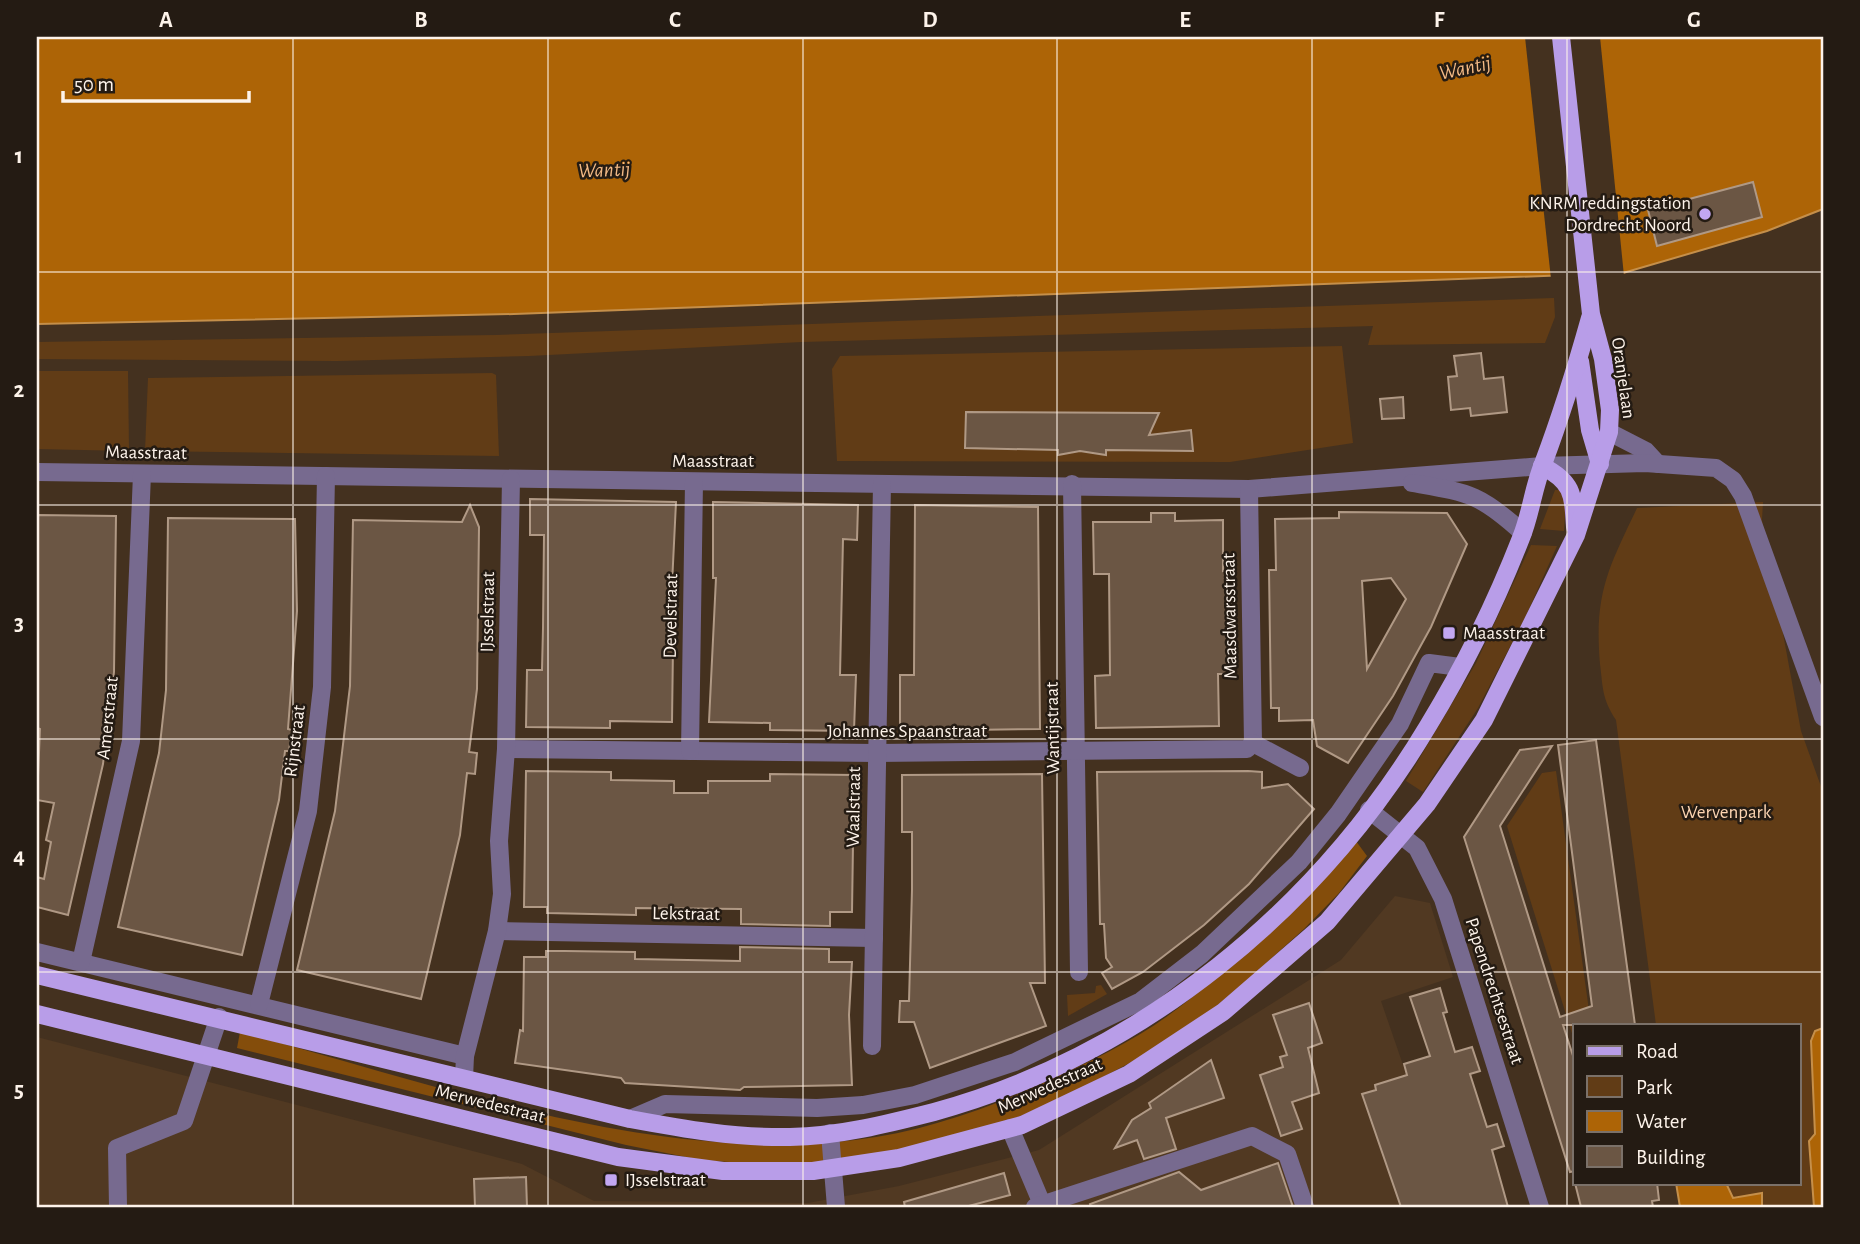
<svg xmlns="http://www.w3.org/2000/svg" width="1860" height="1244" viewBox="0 0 1860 1244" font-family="'Alegreya Sans',sans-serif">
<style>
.built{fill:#513922}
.green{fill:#613c16}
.forest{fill:#844d0b}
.water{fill:#ad6406;stroke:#c58f4a;stroke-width:2}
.pier{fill:#44311f}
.building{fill:#6b5644;stroke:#b09985;stroke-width:2;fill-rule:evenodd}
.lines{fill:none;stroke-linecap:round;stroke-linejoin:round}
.minor{stroke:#776a8f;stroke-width:18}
.major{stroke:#b89de8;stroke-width:18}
.grid{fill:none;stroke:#fdf3ea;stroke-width:2;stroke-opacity:0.55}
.poi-dot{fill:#c2a7f2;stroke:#241b13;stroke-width:2.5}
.labels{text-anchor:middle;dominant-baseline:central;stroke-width:5;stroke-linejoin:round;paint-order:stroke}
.poi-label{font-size:19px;fill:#fdf3ea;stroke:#241b13;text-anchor:start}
.street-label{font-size:19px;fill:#fdf3ea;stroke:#241b13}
.park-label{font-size:19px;fill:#fdd5b2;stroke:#241b13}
.water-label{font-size:21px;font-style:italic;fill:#f4ba85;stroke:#241b13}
.neatline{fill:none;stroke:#fdf3ea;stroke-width:2.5}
.grid-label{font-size:23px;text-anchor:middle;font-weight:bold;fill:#fdf3ea}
</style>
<rect width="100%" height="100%" fill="#44311f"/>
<polygon class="built" points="1395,896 1430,903 1453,977 1381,1001 1452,1207 37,1207 37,1037 522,1164 594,1201 808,1203 899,1186 1039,1150 1341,960"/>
<g class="green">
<polygon points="1554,298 1555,317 1545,343 1368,345 1373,326 802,342 529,356 337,361 37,359 37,342 496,335"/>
<polygon points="1342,346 1353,443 1230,462 837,461 832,369 840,356"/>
<polygon points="37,371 128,371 129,451 37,449"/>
<polygon points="492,373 496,375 499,456 145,451 148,378"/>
<polygon points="1555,490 1561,490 1566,498 1564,531 1540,529"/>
<path d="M1763,502L1762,520L1801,731L1823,792V1167L1815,1207H1680L1677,1183H1799V1025H1656L1616,720C1602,699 1603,688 1600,664C1594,594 1608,569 1637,508Z"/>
<polygon points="1531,545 1557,546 1525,618 1478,708 1423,792 1406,781 1476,663"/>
<polygon points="1556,771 1591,1025 1575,1025 1575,1043 1507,826 1542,773"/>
<polygon points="1101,985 1107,994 1068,1016 1067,995 1095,993 1096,986"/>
</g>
<path class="forest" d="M1353,837L1367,856L1339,893L1304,929L1246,981L1200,1020L1139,1058L1071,1094L1007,1122L865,1159L783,1166L701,1160L626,1145L237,1048L240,1032C434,1084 653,1164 855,1140C922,1132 987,1109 1048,1081C1092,1061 1138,1039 1177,1009C1243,959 1296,898 1353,837Z"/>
<g class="water">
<polygon points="37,37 1823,37 1823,209 1767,231 1623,273 514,314 37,324"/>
<polygon points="1823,1028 1823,1207 1814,1207 1809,1141 1815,1134 1811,1041 1815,1031"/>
<polygon points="1676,1183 1726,1183 1733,1198 1762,1193 1762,1207 1680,1207"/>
</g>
<polygon class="pier" points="1525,37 1600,37 1624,276 1551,279"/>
<g class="building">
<polygon points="1753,182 1762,217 1657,246 1648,210"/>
<polygon points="1481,353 1484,379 1503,377 1507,412 1471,416 1470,408 1451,410 1448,377 1457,376 1454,356"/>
<polygon points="1403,397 1404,418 1382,419 1380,399"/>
<polygon points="966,412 1159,413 1149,435 1191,430 1193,451 1106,450 1106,455 1080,451 1058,455 1058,450 965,448"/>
<polygon points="530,499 676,502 669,646 673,646 672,722 610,721 610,728 526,727 527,670 542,670 543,628 544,535 530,535"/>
<polygon points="713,502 858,505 857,540 843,539 840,675 856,675 854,731 770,730 770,723 709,722 716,578 713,578"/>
<polygon points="470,505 479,527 477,689 469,752 477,753 475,774 467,773 460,835 421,999 297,970 335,811 350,686 353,520 462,522"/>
<polygon points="915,505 1038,507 1040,729 900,731 900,675 914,675"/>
<path d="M1339,512L1447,513L1467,544L1431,627L1393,696L1348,763L1317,746L1313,720L1279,721V708H1271L1269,570H1276L1275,519L1339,518ZM1391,578L1406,599L1367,669L1362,581Z"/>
<polygon points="1151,513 1175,513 1175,521 1223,520 1223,571 1231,570 1233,674 1218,674 1219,726 1096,728 1095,676 1110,675 1109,574 1094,574 1093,522 1151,522"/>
<polygon points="37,515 116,516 114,672 103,764 68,915 37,907 37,877 44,879 51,842 46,840 54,803 37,800 40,729 37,728"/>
<polygon points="168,518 295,519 297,611 288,729 292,730 289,751 285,751 279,800 242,955 118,927 159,753 166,690"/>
<polygon points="1596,740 1635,1025 1563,1025 1575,1062 1575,1171 1570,1172 1464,837 1520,750 1552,746 1500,826 1560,1017 1592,1006 1558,745"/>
<polygon points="526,771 611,772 611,780 674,781 674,793 708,793 708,781 770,781 770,774 854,775 852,912 830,912 830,926 741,924 741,909 636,908 636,915 547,913 547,907 524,907"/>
<polygon points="1248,771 1262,772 1262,788 1288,784 1314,809 1249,884 1204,925 1143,972 1112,989 1102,973 1112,967 1106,958 1104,924 1100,924 1097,772"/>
<polygon points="1042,774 1045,983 1030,983 1046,1026 930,1068 914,1022 899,1022 900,1001 909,1001 912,890 912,832 902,832 902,775"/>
<polygon points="740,947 829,949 829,962 852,962 849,1015 852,1085 744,1087 740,1090 625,1083 621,1078 515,1063 520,1030 523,1031 524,957 546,957 546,951 565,951 635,952 635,959 740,961"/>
<polygon points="1440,988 1447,1012 1443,1013 1455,1052 1472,1047 1480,1071 1470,1074 1487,1127 1497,1124 1504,1146 1492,1150 1508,1207 1401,1207 1362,1094 1376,1090 1375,1085 1407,1075 1404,1064 1430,1056 1410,997"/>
<polygon points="1309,1003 1322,1043 1308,1048 1319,1093 1292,1102 1302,1129 1281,1136 1260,1075 1283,1067 1280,1057 1287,1055 1273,1015"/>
<polygon points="1211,1060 1224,1098 1166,1118 1176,1149 1144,1159 1137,1140 1115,1148 1132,1120 1151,1108 1149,1103"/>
<polygon points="1278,1163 1293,1207 1091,1207 1090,1204 1179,1172 1201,1190"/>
<polygon points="1004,1173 1010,1195 965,1207 905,1207 904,1202"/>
<polygon points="526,1177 527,1207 475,1207 474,1179"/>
<polygon points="1575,1183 1657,1183 1659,1200 1652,1201 1653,1207 1581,1207"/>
</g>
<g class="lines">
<g class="minor">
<polyline points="1609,432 1646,451 1658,464"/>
<polyline points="37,472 1249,489 1542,466 1645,463 1716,468 1733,480 1743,496 1823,717"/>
<path d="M1412,483C1469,493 1479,493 1523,533"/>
<polyline points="1072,484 1079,972"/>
<polyline points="1249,489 1253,743"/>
<polyline points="1253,743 1300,768"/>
<polyline points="506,749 876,753 1247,749 1253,743"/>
<polyline points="690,751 694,482"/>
<polyline points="1369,810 1417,848 1443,899 1540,1207"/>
<polyline points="497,931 874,938"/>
<polyline points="37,952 465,1056"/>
<polyline points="81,962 131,741 142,474"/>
<polyline points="259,1004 308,811 322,687 326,476"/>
<polyline points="872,1046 882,484"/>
<polyline points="464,1078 465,1056 497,931 502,894 499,841 506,749 511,479"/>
<polyline points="630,1119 665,1104 817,1108 863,1105 915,1095 1015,1062 1141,1001 1202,954 1299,862 1338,814 1400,724 1429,663 1460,667"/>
<polyline points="1010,1128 1042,1204"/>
<polyline points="830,1133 836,1207"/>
<polyline points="118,1207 117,1148 184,1121 219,1017"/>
<polyline points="1035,1207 1252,1136 1287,1154 1305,1207"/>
</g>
<g class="major">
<polyline points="1580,361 1590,430 1600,464"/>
<path d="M1542,466C1573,482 1573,494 1575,527"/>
<path d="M37,975L630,1119C684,1129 735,1138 790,1137C839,1136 887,1124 934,1112C1142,1055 1318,910 1428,726C1464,667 1496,602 1521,538C1531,514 1533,488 1543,464C1561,416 1576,368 1590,318"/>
<polyline points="37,1014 618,1157 723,1171 813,1171 899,1158 1022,1125 1129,1074 1223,1012 1327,922 1427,804 1484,720 1576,535 1609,432 1610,410 1603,359 1591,314 1561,37"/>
</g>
</g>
<path class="grid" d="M293,37V1207M548,37V1207M803,37V1207M1057,37V1207M1312,37V1207M1567,37V1207M37,272H1823M37,505H1823M37,739H1823M37,972H1823"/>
<g class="poi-dot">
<circle cx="1705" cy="214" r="7"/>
<rect x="1442" y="626" width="14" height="14" rx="3.5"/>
<rect x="604" y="1173" width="14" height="14" rx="3.5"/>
</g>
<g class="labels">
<g class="poi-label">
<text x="1691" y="203" text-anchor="end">KNRM reddingstation<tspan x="1691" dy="22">Dordrecht Noord</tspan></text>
<text x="1463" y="633">Maasstraat</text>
<text x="625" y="1180">IJsselstraat</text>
</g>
<g class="street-label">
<text transform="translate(1623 378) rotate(82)">Oranjelaan</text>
<text transform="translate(146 453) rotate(1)">Maasstraat</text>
<text x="713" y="461">Maasstraat</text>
<text transform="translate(488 612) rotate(-89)">IJsselstraat</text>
<text transform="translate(671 616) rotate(-89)">Develstraat</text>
<text transform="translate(1230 616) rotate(-91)">Maasdwarsstraat</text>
<text transform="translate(108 718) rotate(-84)">Amerstraat</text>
<text transform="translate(1053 728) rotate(-91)">Wantijstraat</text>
<text x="907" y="731">Johannes Spaanstraat</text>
<text transform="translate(295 741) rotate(-83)">Rijnstraat</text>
<text transform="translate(854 807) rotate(-89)">Waalstraat</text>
<text transform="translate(686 914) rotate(1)">Lekstraat</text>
<text transform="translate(1494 991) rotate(72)">Papendrechtsestraat</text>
<text transform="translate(1050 1086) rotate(-24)">Merwedestraat</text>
<text transform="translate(490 1104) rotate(14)">Merwedestraat</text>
</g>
<g class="park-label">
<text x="1726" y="812">Wervenpark</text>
</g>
<g class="water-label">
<text transform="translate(1465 68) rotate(-12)">Wantij</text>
<text transform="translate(604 170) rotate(-2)">Wantij</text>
</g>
</g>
<rect width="1860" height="1244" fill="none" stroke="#241b13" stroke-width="77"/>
<rect x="1573" y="1024" width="228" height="161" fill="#241b13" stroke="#7b7169" stroke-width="2"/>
<rect x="1587" y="1046" width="35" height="10" fill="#b89de8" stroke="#7b7169" stroke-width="2"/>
<text x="1636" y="1058" font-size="21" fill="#fdf3ea">Road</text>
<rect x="1587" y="1076" width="35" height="21" fill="#613c16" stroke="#7b7169" stroke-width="2"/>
<text x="1636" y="1094" font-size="21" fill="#fdf3ea">Park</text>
<rect x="1587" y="1111" width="35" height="21" fill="#ad6406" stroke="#7b7169" stroke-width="2"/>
<text x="1636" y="1128" font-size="21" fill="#fdf3ea">Water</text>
<rect x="1587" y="1146" width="35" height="21" fill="#6b5644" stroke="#7b7169" stroke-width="2"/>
<text x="1636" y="1164" font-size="21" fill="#fdf3ea">Building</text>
<path d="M63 91v10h186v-10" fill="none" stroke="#fdf3ea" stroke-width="3.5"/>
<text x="74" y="91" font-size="21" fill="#fdf3ea" stroke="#241b13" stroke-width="5" paint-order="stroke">50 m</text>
<rect x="38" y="38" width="1784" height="1168" class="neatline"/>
<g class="grid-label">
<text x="166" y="27">A</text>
<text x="421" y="27">B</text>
<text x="675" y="27">C</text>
<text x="930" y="27">D</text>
<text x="1185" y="27">E</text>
<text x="1439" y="27">F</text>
<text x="1694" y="27">G</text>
<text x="19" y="163">1</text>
<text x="19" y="397">2</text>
<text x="19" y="630">3</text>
<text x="19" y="863">4</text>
<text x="19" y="1097">5</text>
</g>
</svg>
